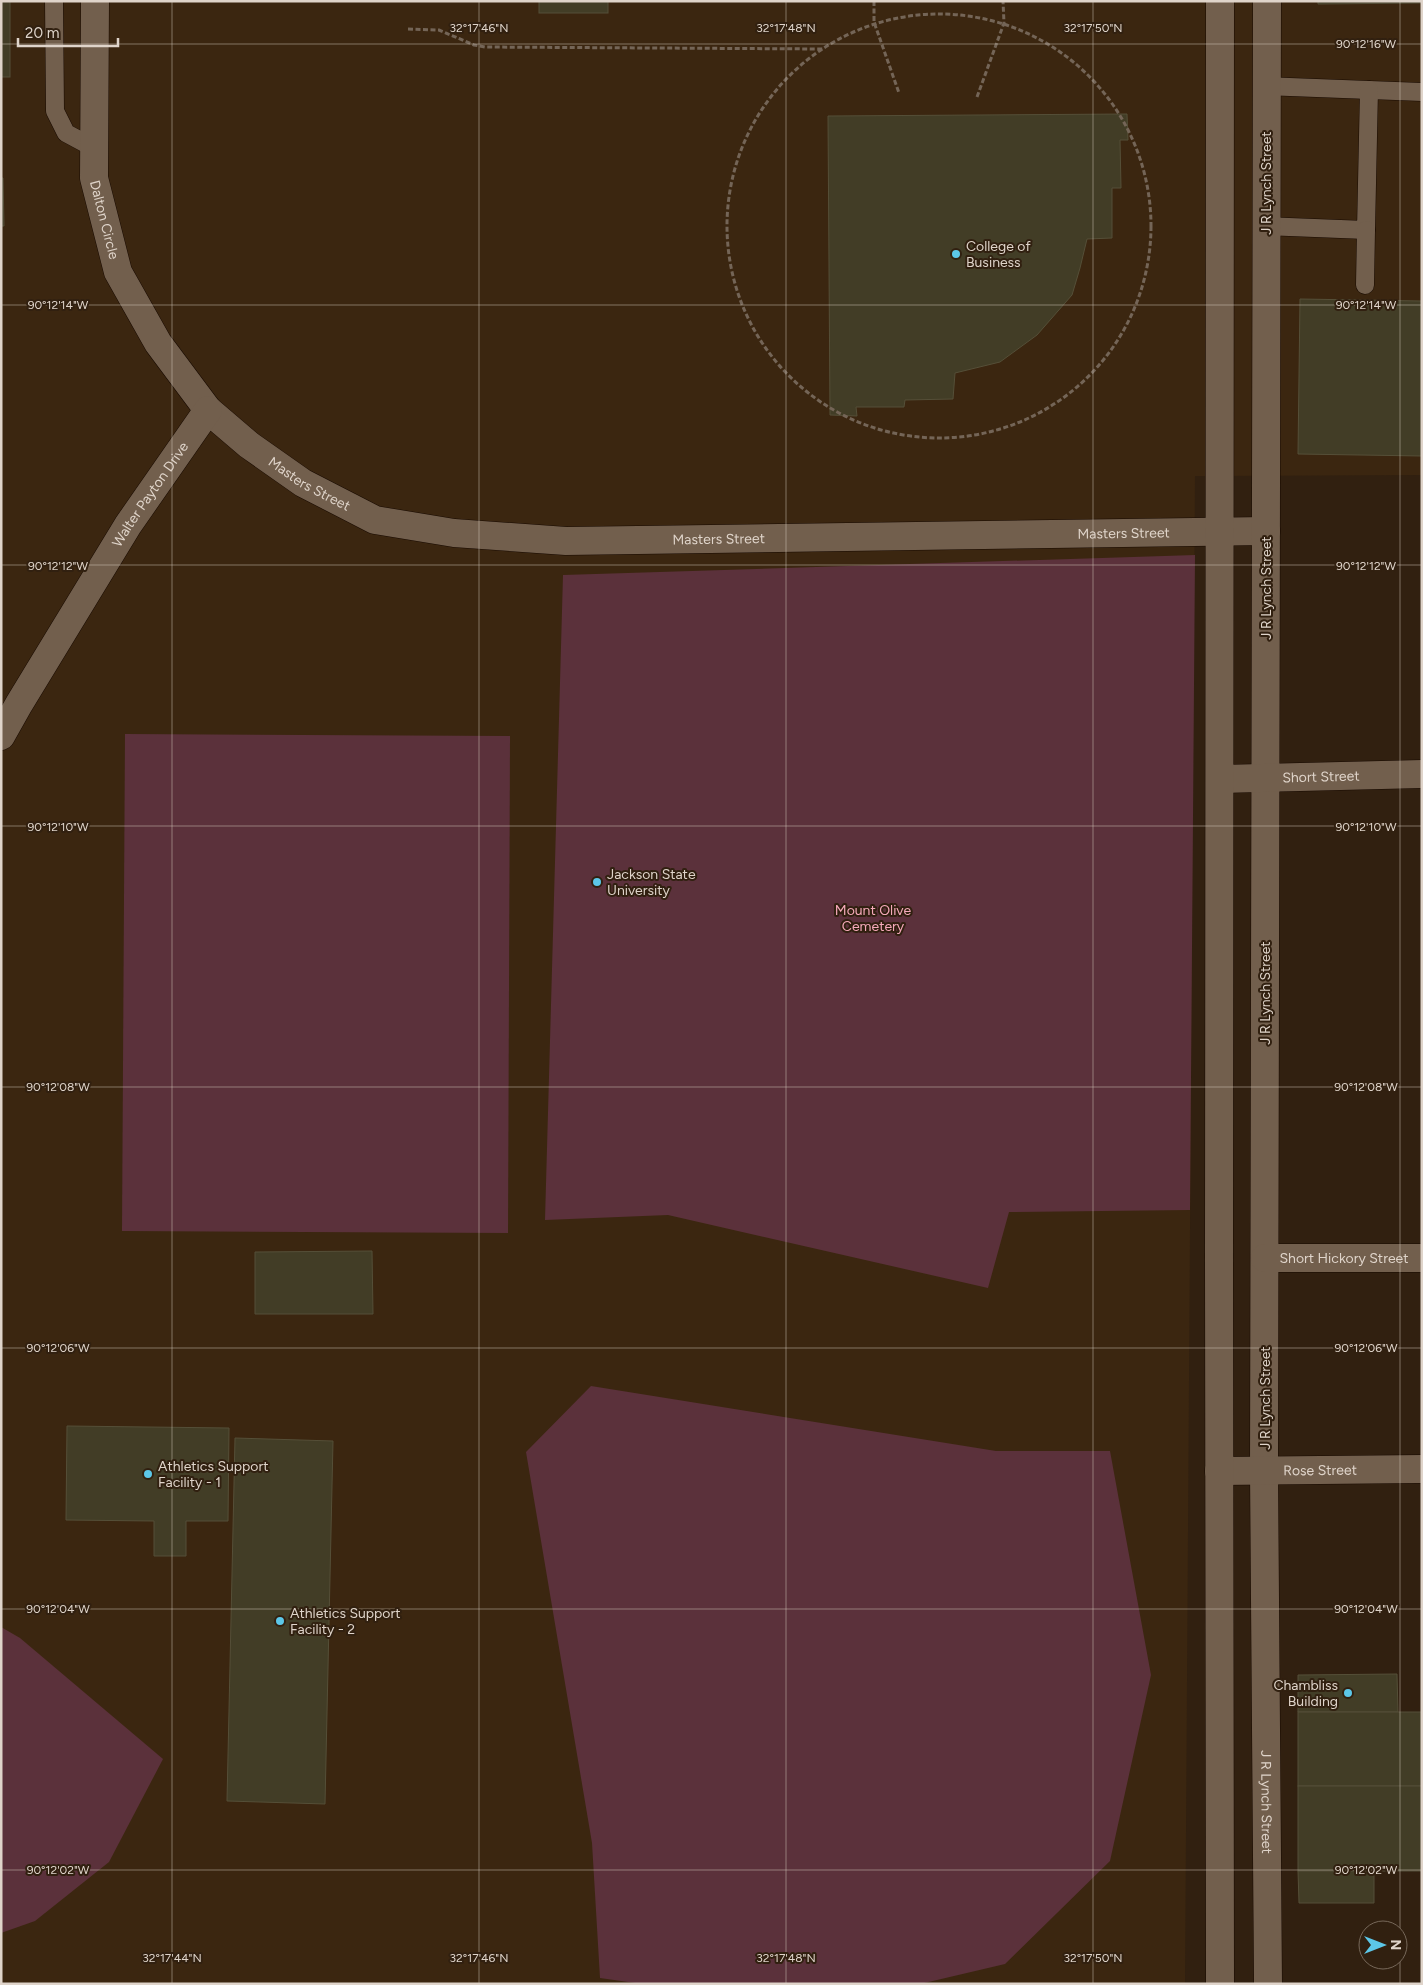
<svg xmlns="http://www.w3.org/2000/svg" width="1423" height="1985" viewBox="0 0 1423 1985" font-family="Figtree,sans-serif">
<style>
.built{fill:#3b2610}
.green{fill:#5b313b}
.building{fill:#423d26;stroke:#554f38}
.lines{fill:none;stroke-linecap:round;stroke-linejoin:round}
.lane-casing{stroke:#180a00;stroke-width:19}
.street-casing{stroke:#180a00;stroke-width:29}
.path{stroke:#746557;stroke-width:3;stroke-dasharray:5 2.5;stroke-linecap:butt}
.lane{stroke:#725f4d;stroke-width:18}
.street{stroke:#725f4d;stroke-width:28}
.ticks{fill:none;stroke:#dfd4ca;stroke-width:1;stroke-opacity:0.45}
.poi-dot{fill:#5cc7e8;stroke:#312010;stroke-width:2}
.labels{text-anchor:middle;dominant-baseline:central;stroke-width:4;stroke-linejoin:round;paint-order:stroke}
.street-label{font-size:14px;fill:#dfd4ca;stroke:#312010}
.poi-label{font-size:14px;fill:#dfd4ca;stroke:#312010;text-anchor:start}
.park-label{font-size:14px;fill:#f6aabb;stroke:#312010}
.ticks-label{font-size:12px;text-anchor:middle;fill:#dfd4ca;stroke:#312010;stroke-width:4;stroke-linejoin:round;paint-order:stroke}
</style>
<rect width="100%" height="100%" fill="#312010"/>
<polygon class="built" points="1,1 1422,1 1422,475 1195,476 1185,1984 1,1984"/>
<g class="green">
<polygon points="1195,555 1190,1210 1009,1212 988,1288 668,1215 545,1220 563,575"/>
<polygon points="125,734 510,736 508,1233 122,1231"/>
<polygon points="591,1386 996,1451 1110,1451 1151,1675 1110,1861 1005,1964 920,1984 642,1984 600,1978 592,1843 526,1452"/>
<polygon points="1,1627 20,1638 163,1759 109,1862 35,1921 1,1933"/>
</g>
<g class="building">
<rect x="1" y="1" width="9" height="76"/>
<rect x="539" y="1" width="69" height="12"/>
<polygon points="1318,1 1422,1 1422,3 1318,4"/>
<polygon points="1127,114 1128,140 1120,140 1121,188 1112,188 1112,238 1087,239 1080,268 1072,295 1037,335 1000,362 955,373 953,399 905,400 904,407 856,407 857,416 830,415 828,116"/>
<polygon points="1,178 3,178 4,226 1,226"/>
<polygon points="1300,299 1422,301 1422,456 1298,454"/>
<polygon points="372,1251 373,1314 255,1314 255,1252"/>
<polygon points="67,1426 229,1428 228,1521 186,1521 186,1556 154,1556 154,1521 66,1520"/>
<polygon points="235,1438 333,1441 325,1804 227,1801"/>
<polygon points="1397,1674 1398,1712 1298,1712 1298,1675"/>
<rect x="1298" y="1712" width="124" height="74"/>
<rect x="1298" y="1786" width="124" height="85"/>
<polygon points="1298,1871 1374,1871 1374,1903 1299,1903"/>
</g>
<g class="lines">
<g class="lane-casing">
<g id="lane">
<polyline points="54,1 55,111 66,133 94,148"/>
<polyline points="1266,86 1422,92"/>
<polyline points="1266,226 1366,230 1369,90"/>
<polyline points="1365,285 1366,230"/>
</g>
</g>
<g class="street-casing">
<g id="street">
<path id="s1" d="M95,1L94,178L118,272L158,343L208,410L249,445L303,483L375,520L454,533L566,541L1266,531"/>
<path id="s2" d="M1267,1L1264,1471L1268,1984"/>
<path id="s3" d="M1,736L19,704L128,525L208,410"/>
<path id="s4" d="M1220,779L1422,774"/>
<path id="s5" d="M1265,1258H1422"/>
<path id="s6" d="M1219,1471L1422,1469"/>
<polyline points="1220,1984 1219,1259 1220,1"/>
</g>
</g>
<g class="path">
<polyline points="874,1 874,22 899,93"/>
<circle cx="939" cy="226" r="212"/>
<polyline points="408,29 439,30 474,45 485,47 823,49"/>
<polyline points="977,97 1004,23 1003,1"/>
</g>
<use href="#lane" class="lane"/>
<use href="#street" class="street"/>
</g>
<path class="ticks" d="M172,1V1984M479,1V1984M786,1V1984M1093,1V1984M1400,1V1984M1,44H1422M1,305H1422M1,565H1422M1,826H1422M1,1087H1422M1,1348H1422M1,1609H1422M1,1870H1422"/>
<g class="poi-dot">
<circle cx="956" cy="254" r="5"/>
<circle cx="597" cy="882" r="5"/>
<circle cx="148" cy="1474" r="5"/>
<circle cx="280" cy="1621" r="5"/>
<circle cx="1348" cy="1693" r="5"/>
</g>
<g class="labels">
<g class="street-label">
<text transform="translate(1266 183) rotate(-90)">J R Lynch Street</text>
<text stroke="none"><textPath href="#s1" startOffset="220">Dalton Circle</textPath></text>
<text stroke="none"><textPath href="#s1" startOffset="565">Masters Street</textPath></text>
<text stroke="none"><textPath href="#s3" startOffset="284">Walter Payton Drive</textPath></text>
<text stroke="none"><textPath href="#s1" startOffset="1390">Masters Street</textPath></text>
<text stroke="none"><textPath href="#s1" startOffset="985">Masters Street</textPath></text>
<text transform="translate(1266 588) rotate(-90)">J R Lynch Street</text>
<text stroke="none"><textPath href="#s4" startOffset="101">Short Street</textPath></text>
<text transform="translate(1265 993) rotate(-90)">J R Lynch Street</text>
<text stroke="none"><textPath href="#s5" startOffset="79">Short Hickory Street</textPath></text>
<text transform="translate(1265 1398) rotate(-90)">J R Lynch Street</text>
<text stroke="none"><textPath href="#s6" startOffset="101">Rose Street</textPath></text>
<text stroke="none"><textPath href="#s2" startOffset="1801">J R Lynch Street</textPath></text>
</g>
<g class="poi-label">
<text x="966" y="246">College of<tspan x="966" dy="16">Business</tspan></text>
<text x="607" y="874">Jackson State<tspan x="607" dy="16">University</tspan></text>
<text x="158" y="1466">Athletics Support<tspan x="158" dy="16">Facility - 1</tspan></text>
<text x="290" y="1613">Athletics Support<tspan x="290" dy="16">Facility - 2</tspan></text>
<text x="1338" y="1685" text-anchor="end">Chambliss<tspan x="1338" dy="16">Building</tspan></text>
</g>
<g class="park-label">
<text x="873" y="910">Mount Olive<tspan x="873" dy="16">Cemetery</tspan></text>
</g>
</g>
<g class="ticks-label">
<text x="479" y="32">32°17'46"N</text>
<text x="786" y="32">32°17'48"N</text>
<text x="1093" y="32">32°17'50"N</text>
<text x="1366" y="48">90°12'16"W</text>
<text x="1366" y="309">90°12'14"W</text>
<text x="58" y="309">90°12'14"W</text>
<text x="1366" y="570">90°12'12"W</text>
<text x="58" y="570">90°12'12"W</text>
<text x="1366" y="831">90°12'10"W</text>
<text x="58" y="831">90°12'10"W</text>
<text x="1366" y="1091">90°12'08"W</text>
<text x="58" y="1091">90°12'08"W</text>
<text x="58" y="1352">90°12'06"W</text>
<text x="1366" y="1352">90°12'06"W</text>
<text x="1366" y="1613">90°12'04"W</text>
<text x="58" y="1613">90°12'04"W</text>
<text x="1366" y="1874">90°12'02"W</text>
<text x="58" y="1874">90°12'02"W</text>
<text x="172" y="1962">32°17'44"N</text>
<text x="479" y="1962">32°17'46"N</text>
<text x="786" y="1962">32°17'48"N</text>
<text x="1093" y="1962">32°17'50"N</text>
</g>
<rect width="1423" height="1985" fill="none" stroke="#dfd4ca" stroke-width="5"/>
<g transform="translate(1383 1945) rotate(90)"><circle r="24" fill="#312010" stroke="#77685a"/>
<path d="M0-4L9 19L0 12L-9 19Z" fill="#5cc7e8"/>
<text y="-8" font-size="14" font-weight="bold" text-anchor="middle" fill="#dfd4ca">N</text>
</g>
<path d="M18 38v8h100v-8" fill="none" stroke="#dfd4ca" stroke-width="2.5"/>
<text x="25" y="38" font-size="15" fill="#dfd4ca" stroke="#312010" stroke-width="4" paint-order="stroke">20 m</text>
</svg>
